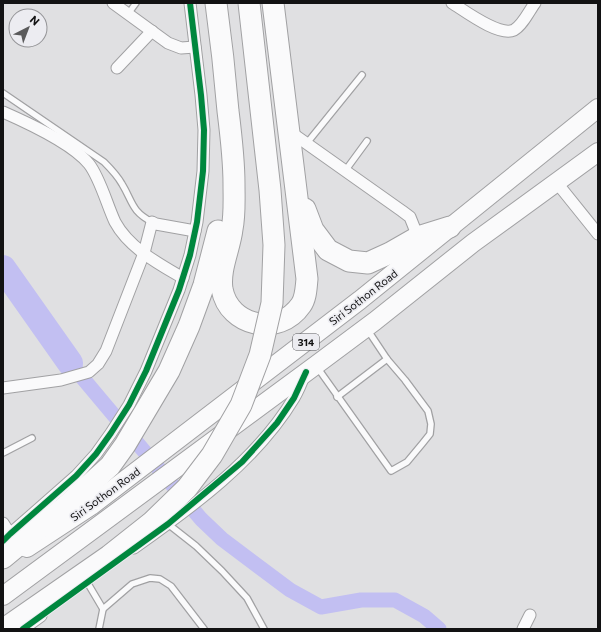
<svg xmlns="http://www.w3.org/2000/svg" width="601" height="632" viewBox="0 0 601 632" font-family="Commissioner,sans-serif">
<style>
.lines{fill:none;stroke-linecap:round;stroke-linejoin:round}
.canal{stroke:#c2bff2;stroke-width:15}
.river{stroke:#c2bff2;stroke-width:26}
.lane-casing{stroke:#a1a1a3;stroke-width:8}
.street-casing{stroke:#a1a1a3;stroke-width:13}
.primary-casing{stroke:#a1a1a3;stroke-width:20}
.highway-casing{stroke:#a1a1a3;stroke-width:23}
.lane{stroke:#fafafb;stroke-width:5.5}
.street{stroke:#fafafb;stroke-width:11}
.primary{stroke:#fafafb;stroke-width:18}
.highway{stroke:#fafafb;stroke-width:21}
.highway-bridge-casing{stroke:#a1a1a3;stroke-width:23;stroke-linecap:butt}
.highway-bridge{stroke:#fafafb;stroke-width:21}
.cycleway-casing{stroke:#ececf1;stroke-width:8}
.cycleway{stroke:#00873e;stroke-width:6}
.labels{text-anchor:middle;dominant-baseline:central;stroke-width:3.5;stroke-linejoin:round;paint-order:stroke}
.shield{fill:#ececf1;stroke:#535356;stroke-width:1}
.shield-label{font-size:10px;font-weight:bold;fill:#121213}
.street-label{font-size:11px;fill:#121213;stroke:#ececf1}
</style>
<rect width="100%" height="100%" fill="#e0e0e2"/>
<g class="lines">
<polyline class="canal" points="70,363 201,519 222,539 290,590 321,607 361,600 395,600 424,616 439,629"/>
<polyline class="river" points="3,268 70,363"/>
<g class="lane-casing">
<g id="lane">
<polyline points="128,14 136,3"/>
<path d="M3,93L104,162C111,169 117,175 122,184C133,202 131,211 152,222"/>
<polyline points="307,143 362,75"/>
<polyline points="345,171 367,141"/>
<polyline points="317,367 391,471 407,462 422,444 430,434 431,424 428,411 405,380 387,359 367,329"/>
<polyline points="337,397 387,359"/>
<polyline points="3,453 32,438"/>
<polyline points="168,524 196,546 222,571 247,598 264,629"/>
<polyline points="87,582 103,609 99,629"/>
<polyline points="103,609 132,584 150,578 160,579 171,586 204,629"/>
</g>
</g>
<g class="street-casing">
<g id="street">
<polyline points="113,3 168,43 181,48 195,47"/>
<path d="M452,3C465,11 499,37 514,30C523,25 529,11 535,3"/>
<polyline points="117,68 152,31"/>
<path d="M3,112C28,123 72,143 89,164C100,178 107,205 115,222C129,248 159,264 183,278"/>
<polyline points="289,131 402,211 410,217 418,237"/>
<polyline points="557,183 598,234"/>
<polyline points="3,388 61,380 89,372 98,364 106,351 144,253 152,222 156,224 195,231"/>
<polyline points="3,523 10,534"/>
<polyline points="3,541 10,534 76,476 96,454 111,433 129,405 146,371 179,290 190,255 197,222 203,171 204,130 201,95 190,3"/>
<path d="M134,548C192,507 257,460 294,398C298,391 301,384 304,376"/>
<polyline points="23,629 41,616"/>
<polyline points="523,629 530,615"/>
</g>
</g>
<g class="primary-casing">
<g id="primary">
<polyline points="27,548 91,506 360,300 598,108"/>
<polyline points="3,596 316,365 375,321 473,243 598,152"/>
</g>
</g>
<g class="highway-casing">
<g id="highway">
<path d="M216,3C221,39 225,75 228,111C231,135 234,160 234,184C234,198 235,215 232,229C230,248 219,269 222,289C229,327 279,337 301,305C306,298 306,288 307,279L273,3"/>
<polyline points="305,209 313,230 328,250 349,261 368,263 390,253 418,237 450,227"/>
<polyline points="3,558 67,505 110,466 125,445 169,371 189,326 204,285 218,231"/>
</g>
</g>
<use href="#lane" class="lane"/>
<use href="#street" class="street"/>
<use href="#primary" class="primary"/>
<use href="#highway" class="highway"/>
<g class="highway-bridge-casing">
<polyline id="highway-bridge" points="4,629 109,556 152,522 187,488 212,455 241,405 260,355 272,303 274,245 270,190 249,3"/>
</g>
<use href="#highway-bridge" class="highway-bridge"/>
<g class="cycleway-casing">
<g id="cycleway">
<polyline points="3,541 10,534 76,476 96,454 111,433 129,405 146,371 179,290 190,255 197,222 203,171 204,130 201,95 190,3"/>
<polyline points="23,629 168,524 242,462 277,423 294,398 306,372"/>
</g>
</g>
<use href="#cycleway" class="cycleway"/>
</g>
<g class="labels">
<rect class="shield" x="293" y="334" width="26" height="16" rx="3"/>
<g class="shield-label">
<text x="306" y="342">314</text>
</g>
<g class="street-label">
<text transform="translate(363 297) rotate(-38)">Siri Sothon Road</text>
<text transform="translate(105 494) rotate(-36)">Siri Sothon Road</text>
</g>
</g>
<rect width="601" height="632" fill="none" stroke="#121213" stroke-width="8"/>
<g transform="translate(28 28) rotate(42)"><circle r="19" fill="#ececf1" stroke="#959598"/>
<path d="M0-3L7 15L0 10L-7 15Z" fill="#5a5a5b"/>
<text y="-6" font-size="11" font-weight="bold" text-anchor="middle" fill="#121213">N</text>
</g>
</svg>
